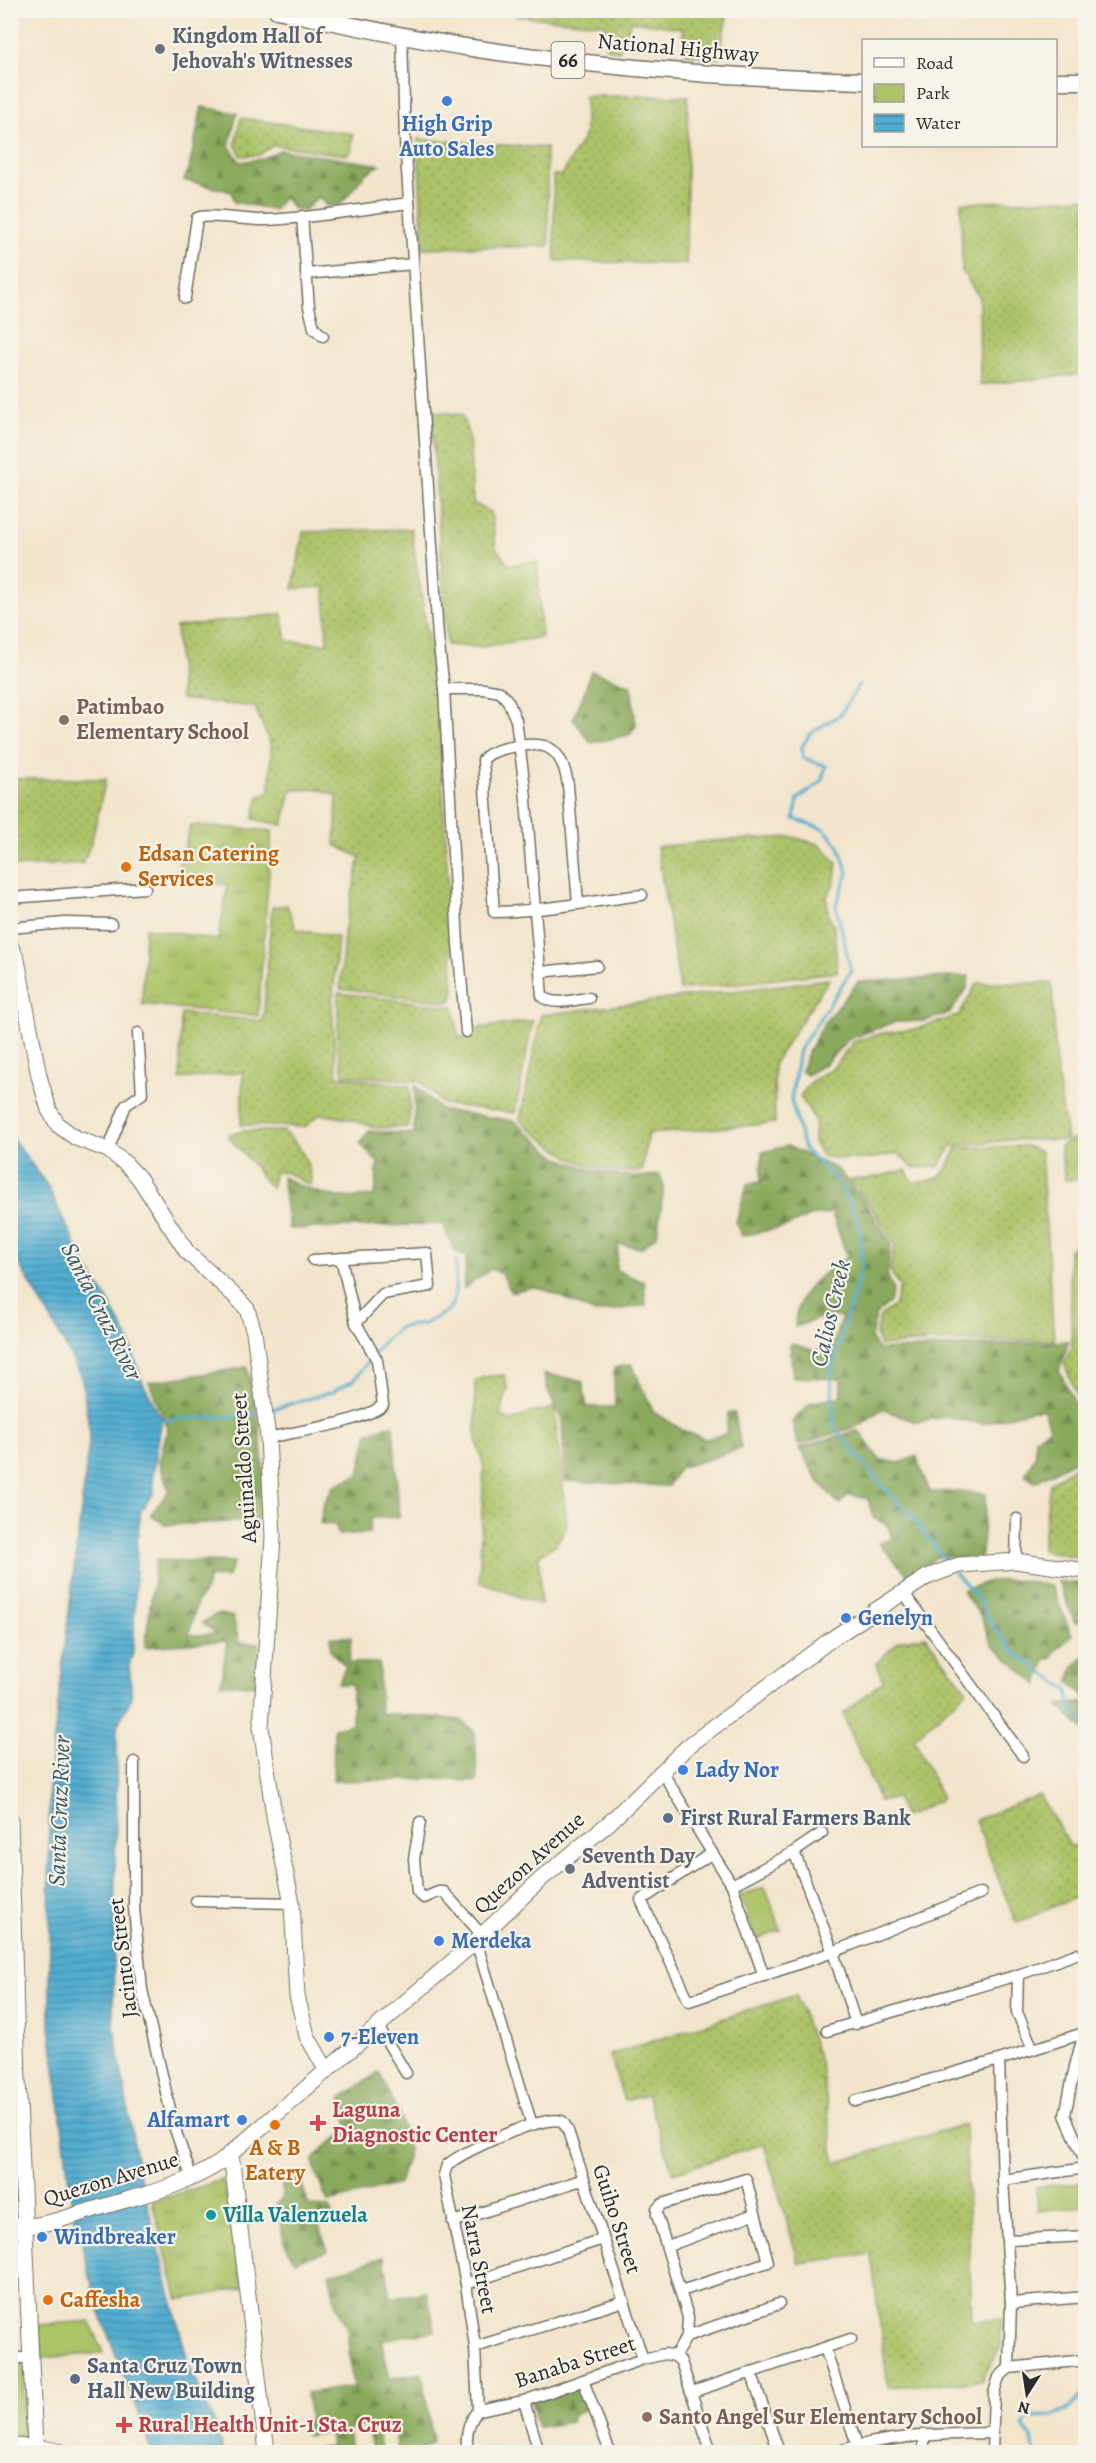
<svg xmlns="http://www.w3.org/2000/svg" width="1096" height="2463" viewBox="0 0 1096 2463" font-family="Alegreya,serif">
<style>
.grass{fill:url(#grass-dots);stroke:#6c774a;stroke-width:1.5}
.forest{fill:url(#forest-firs);stroke:#5a6a44;stroke-width:1.5}
.park{fill:url(#park-tufts);stroke:#6c774a;stroke-width:1.5}
.garden{fill:#acc368;stroke:#6c774a;stroke-width:1.5}
.water{fill:url(#water-rules);stroke:#3e6c7e;stroke-width:1.5}
.lines{fill:none;stroke-linecap:round;stroke-linejoin:round}
.stream{stroke:#52add0;stroke-width:3}
.street-casing{stroke:#716c63;stroke-width:13}
.secondary-casing{stroke:#716c63;stroke-width:17}
.primary-casing{stroke:#716c63;stroke-width:19}
.street{stroke:#fff;stroke-width:10}
.secondary{stroke:#fff;stroke-width:15}
.primary{stroke:#fff;stroke-width:16}
.worship-dot{fill:#6b7280;stroke:#f7f3e8;stroke-width:2}
.shop-dot{fill:#3f7fe0;stroke:#f7f3e8;stroke-width:2}
.education-dot{fill:#8d6e63;stroke:#f7f3e8;stroke-width:2}
.food-dot{fill:#e8710a;stroke:#f7f3e8;stroke-width:2}
.service-dot{fill:#5c6f8a;stroke:#f7f3e8;stroke-width:2}
.health-dot{fill:#e0444e;stroke:#f7f3e8;stroke-width:2}
.culture-dot{fill:#0f9aa8;stroke:#f7f3e8;stroke-width:2}
.labels{text-anchor:middle;dominant-baseline:central;stroke-width:4.5;stroke-linejoin:round;paint-order:stroke}
.shield{fill:#f7f3e8;stroke:#686764;stroke-width:1.5}
.shield-label{font-size:21px;font-weight:bold;fill:#2b2b2b}
.worship-label{font-size:22px;font-weight:bold;fill:#5b616d;stroke:#f7f3e8;text-anchor:start}
.street-label{font-size:22px;fill:#2b2b2b;stroke:#f7f3e8}
.shop-label{font-size:22px;font-weight:bold;fill:#366cbe;stroke:#f7f3e8;text-anchor:start}
.education-label{font-size:22px;font-weight:bold;fill:#785e54;stroke:#f7f3e8;text-anchor:start}
.food-label{font-size:22px;font-weight:bold;fill:#c56008;stroke:#f7f3e8;text-anchor:start}
.service-label{font-size:22px;font-weight:bold;fill:#4e5e75;stroke:#f7f3e8;text-anchor:start}
.health-label{font-size:22px;font-weight:bold;fill:#be3a42;stroke:#f7f3e8;text-anchor:start}
.culture-label{font-size:22px;font-weight:bold;fill:#0d838f;stroke:#f7f3e8;text-anchor:start}
.water-label{font-size:24px;font-style:italic;fill:#395865;stroke:#f7f3e8}
</style>
<defs>
<pattern id="grass-dots" width="8" height="8" patternUnits="userSpaceOnUse" patternTransform="scale(1.5)"><rect width="8" height="8" fill="#acc368"/><path d="M2 2h.1M6 6h.1" fill="none" stroke="#8c9f56" stroke-width="1.8" stroke-linecap="round"/></pattern>
<pattern id="forest-firs" width="22" height="20" patternUnits="userSpaceOnUse" patternTransform="scale(1.5)"><rect width="22" height="20" fill="#89a95c"/><path d="M5 1l3.5 6h-7zM16 11l3.5 6h-7z" fill="#708a4c"/></pattern>
<pattern id="park-tufts" width="24" height="20" patternUnits="userSpaceOnUse" patternTransform="scale(1.5)"><rect width="24" height="20" fill="#acc368"/><path d="M3 7l-1-3M5 7V3M7 7l1-3M15 17l-1-3M17 17v-4M19 17l1-3" fill="none" stroke="#8c9f56"/></pattern>
<pattern id="water-rules" width="6" height="5" patternUnits="userSpaceOnUse" patternTransform="scale(1.5)"><rect width="6" height="5" fill="#52add0"/><path d="M0 2.5h6" fill="none" stroke="#448da9"/></pattern>
</defs>
<rect width="100%" height="100%" fill="#f7f3e8"/>
<filter id="ink" filterUnits="userSpaceOnUse"><feTurbulence type="fractalNoise" baseFrequency=".0167" numOctaves="2"/><feDisplacementMap in="SourceGraphic" scale="12" xChannelSelector="R" yChannelSelector="G"/><feConvolveMatrix kernelMatrix="1 2 1 2 8 2 1 2 1" color-interpolation-filters="sRGB"/></filter>
<filter id="wash" filterUnits="userSpaceOnUse"><feTurbulence type="fractalNoise" baseFrequency=".008" numOctaves="4" result="noise"/><feDisplacementMap in="SourceGraphic" scale="24" xChannelSelector="R" yChannelSelector="G"/><feGaussianBlur stdDeviation="1.35" result="paint"/><feColorMatrix in="noise" values="0 0 0 0 0 0 0 0 0 0 0 0 0 0 0 0 0 1.4 0 .05"/><feComposite in="paint" operator="in"/></filter>
<g filter="url(#wash)">
<rect width="100%" height="100%" fill="#f2e5cc"/>
<g class="grass">
<polygon points="515,11 515,10 728,11 719,58 686,54 682,28 631,21 619,51 606,48 605,24 516,16"/>
<polygon points="585,96 688,96 686,264 555,261 553,175 562,175 585,134"/>
<polygon points="241,118 353,134 351,152 346,155 274,145 259,155 241,156 235,144"/>
<polygon points="418,139 546,148 549,246 423,248"/>
<polygon points="1085,198 1085,374 980,385 979,297 962,271 961,203"/>
<polygon points="431,411 462,415 469,437 473,503 491,512 496,548 509,565 537,561 542,637 480,647 447,645"/>
<polygon points="411,529 438,701 454,994 450,1002 340,989 344,933 360,857 335,845 337,796 319,789 291,790 283,825 253,819 259,796 270,791 271,746 255,707 181,699 176,627 282,614 287,641 327,644 325,587 293,589 303,532"/>
<polygon points="11,779 106,779 92,840 83,863 11,867"/>
<polygon points="793,837 821,845 837,863 835,881 827,897 828,914 834,925 837,972 680,990 657,847 710,841"/>
<polygon points="287,905 296,929 338,937 332,1007 337,1076 410,1086 409,1127 377,1128 349,1119 320,1114 305,1127 241,1125 243,1072 180,1079 181,1013 263,1021 272,907"/>
<path d="M829,979L774,1063L775,1123L648,1134L642,1171C588,1175 559,1154 520,1120L541,1015Z"/>
<path d="M977,983H1052L1056,1064L1067,1140H1011L952,1146L938,1167L913,1168L898,1153C872,1160 849,1162 823,1156L814,1142L815,1120L800,1096L812,1081L834,1067L853,1042L883,1033L916,1029L959,1015Z"/>
<polygon points="338,993 454,1007 459,1039 478,1028 533,1021 515,1113 443,1104 420,1081 343,1075 338,1046"/>
<path d="M244,1131H284C302,1149 307,1157 312,1182L309,1185L288,1173L275,1171L271,1188C263,1180 259,1173 253,1165C246,1154 235,1147 228,1135Z"/>
<polygon points="1075,1138 1085,1138 1085,1179 1065,1180 1060,1146"/>
<path d="M1026,1146L1041,1152L1054,1340L927,1342L880,1346L876,1335L880,1316L894,1306L900,1287L890,1270L895,1244C879,1221 869,1200 850,1180L867,1179L906,1170L913,1182C942,1183 945,1172 957,1148Z"/>
<polygon points="1085,1239 1085,1416 1064,1363 1072,1347 1069,1250"/>
<polygon points="504,1375 508,1389 500,1415 512,1421 530,1413 554,1408 567,1526 556,1545 539,1555 541,1605 479,1581 484,1467 476,1439 475,1382 483,1377"/>
<polygon points="1085,1460 1085,1559 1042,1550 1050,1483"/>
<polygon points="925,1636 967,1691 914,1738 942,1799 905,1817 896,1798 880,1802 843,1714 883,1681 876,1664 899,1641"/>
<polygon points="1039,1795 1071,1847 1085,1839 1085,1902 1081,1895 1016,1923 975,1820"/>
<polygon points="796,1995 821,2065 835,2163 965,2124 972,2321 1001,2319 1001,2347 981,2381 888,2387 871,2254 799,2263 764,2144 673,2173 647,2095 624,2101 610,2055"/>
</g>
<g class="forest">
<polygon points="202,107 237,113 229,146 240,162 261,159 281,150 380,165 365,174 340,205 327,206 318,197 305,210 293,209 284,196 274,210 234,202 232,192 184,180 189,169"/>
<polygon points="591,671 631,685 636,725 629,735 591,743 573,719 584,693"/>
<polygon points="969,976 967,988 950,1013 925,1021 895,1022 849,1039 826,1063 807,1075 801,1071 810,1048 825,1022 858,982"/>
<path d="M415,1085L441,1110L515,1121L558,1158L596,1171L635,1177L660,1175L664,1187L657,1235L641,1248L618,1244L616,1270L644,1282L646,1305L595,1313L546,1290L532,1287L511,1292L502,1274L491,1269L464,1288L466,1256L455,1252L442,1224L289,1229L282,1177C314,1193 340,1203 375,1195L378,1163L360,1143L369,1131L414,1134Z"/>
<path d="M787,1146L837,1169L863,1200L891,1244L887,1274L893,1289L890,1302L876,1314L871,1338L878,1350L1069,1341L1059,1370L1085,1425L1084,1455L1035,1482L1025,1475L1035,1456V1439L1050,1428L1044,1410H1032L983,1424L945,1417L916,1422L882,1409L860,1425L798,1445L792,1422L811,1403L841,1396V1379L793,1377L790,1343L815,1351L833,1344L842,1317L826,1316L795,1327C796,1288 819,1277 847,1257L832,1213L809,1216L788,1226L742,1236L736,1223L747,1184L761,1182L762,1152Z"/>
<polygon points="631,1364 654,1412 682,1430 705,1439 726,1434 728,1413 735,1413 741,1449 679,1468 668,1486 565,1481 562,1421 549,1394 544,1374 582,1381 587,1407 615,1407 614,1368"/>
<polygon points="247,1367 259,1422 268,1520 166,1525 150,1515 169,1491 159,1462 168,1428 149,1382"/>
<polygon points="393,1424 399,1517 371,1518 369,1533 338,1535 336,1525 320,1523 324,1503 334,1485 359,1475 368,1433"/>
<path d="M858,1430L879,1459L899,1463L917,1456C919,1469 926,1480 930,1492L962,1491L986,1494L981,1558L937,1557L909,1576L878,1543L892,1539L888,1525L874,1519L868,1499L849,1495L839,1504L819,1482L799,1448Z"/>
<polygon points="156,1560 234,1562 227,1578 209,1577 206,1590 197,1602 189,1635 217,1634 202,1623 218,1613 233,1617 239,1643 259,1643 257,1685 221,1684 227,1641 145,1647"/>
<polygon points="1019,1580 1051,1586 1072,1635 1054,1652 1052,1658 1045,1660 1038,1685 993,1646 981,1616 962,1591 989,1581"/>
<polygon points="1058,1582 1085,1583 1085,1621 1075,1623"/>
<polygon points="331,1637 351,1637 349,1663 379,1663 380,1713 461,1720 475,1732 477,1782 450,1779 333,1781 334,1728 352,1724 352,1684 338,1684 346,1666 331,1652"/>
<polygon points="1085,1655 1085,1697 1069,1681 1074,1667"/>
<polygon points="1085,1702 1086,1702 1085,1731 1058,1705"/>
<path d="M379,2072L401,2119L409,2150L399,2184L328,2202C307,2152 306,2161 349,2130L341,2098Z"/>
<polygon points="300,2179 309,2206 329,2207 332,2213 316,2218 328,2251 295,2261 285,2244 276,2204 282,2198 282,2185"/>
<polygon points="384,2257 391,2298 427,2292 435,2331 381,2340 390,2378 422,2373 433,2442 415,2452 398,2452 395,2431 377,2432 382,2452 373,2452 367,2426 348,2430 351,2452 283,2452 331,2446 329,2432 306,2436 304,2421 310,2418 306,2393 353,2387 347,2329 336,2303 329,2274"/>
<polygon points="580,2384 588,2408 573,2414 571,2422 538,2427 531,2402"/>
</g>
<g class="park">
<polygon points="191,825 272,831 258,1016 142,1004 145,928 218,940 228,885 175,878"/>
<polygon points="222,2180 228,2197 243,2288 178,2300 152,2202"/>
<path d="M10,2362L22,2364L24,2370V2429C21,2437 18,2438 11,2438Z"/>
</g>
<g class="garden">
<polygon points="765,1887 781,1930 756,1940 740,1896"/>
<polygon points="1080,2183 1082,2206 1038,2211 1036,2187"/>
<polygon points="90,2321 103,2353 41,2358 39,2325"/>
</g>
<polygon class="water" points="10,1135 47,1185 86,1266 109,1302 130,1342 141,1379 162,1419 153,1475 154,1493 141,1510 137,1541 133,1653 129,1665 132,1697 117,1726 113,2021 138,2169 188,2362 214,2421 223,2452 151,2452 147,2436 98,2308 72,2206 50,2027 49,1780 90,1434 82,1379 55,1326 11,1250"/>
<g class="lines">
<g class="stream">
<polyline points="859,684 841,714 811,733 802,746 803,758 826,766 821,782 798,799 794,819 824,829 839,846 848,873 836,905 851,971 799,1050 791,1099 804,1149 840,1184 859,1222 862,1266 831,1373 834,1427 886,1491 909,1513 947,1563"/>
<polyline points="269,1410 332,1392 354,1380 383,1342 400,1327 424,1324 446,1312 452,1305 455,1295 456,1261"/>
<polyline points="158,1420 245,1416 259,1412"/>
<polyline points="955,1573 975,1594 993,1626 1016,1654 1068,1690 1070,1708 1086,1722"/>
<polyline points="1034,2452 1032,2438 1023,2427 1028,2417 1051,2416 1066,2410 1086,2393"/>
</g>
</g>
</g>
<g filter="url(#ink)">
<g class="lines">
<g class="street-casing">
<g id="street">
<path d="M402,36L405,140L438,637L444,689H484L500,692L508,701L516,720L525,788L542,996C553,1007 575,999 589,998"/>
<polyline points="302,216 309,307 314,328 323,336"/>
<polyline points="306,274 413,264"/>
<path d="M185,298L197,218C209,213 248,221 266,220C314,218 362,209 409,203"/>
<polyline points="444,689 458,944 466,1032"/>
<polyline points="10,898 145,888"/>
<path d="M578,903L568,785C566,772 562,755 549,748C536,741 491,747 483,760L494,912C544,911 592,901 642,895"/>
<polyline points="10,928 65,923 111,924"/>
<polyline points="541,972 597,966"/>
<polyline points="108,1150 126,1105 142,1094 138,1033"/>
<polyline points="313,1260 427,1253 430,1286 383,1294 356,1323"/>
<path d="M268,1438C298,1431 361,1423 383,1405L377,1360L356,1323L341,1258"/>
<polyline points="1016,1561 1017,1519"/>
<polyline points="903,1592 1023,1756"/>
<polyline points="134,1762 134,1908 142,1990 174,2126 192,2179"/>
<polyline points="661,1770 732,1885 764,1976"/>
<polyline points="420,1822 414,1859 417,1892 424,1898 438,1892 444,1892 482,1935"/>
<polyline points="794,1852 833,1952 856,2024"/>
<polyline points="712,1853 641,1900 689,2001 833,1952 981,1893"/>
<polyline points="732,1885 794,1852 822,1833"/>
<polyline points="196,1901 292,1903"/>
<polyline points="476,1941 532,2125"/>
<polyline points="1018,1975 1017,2012 1033,2049"/>
<polyline points="377,2025 406,2073"/>
<polyline points="827,2031 1018,1975 1076,1954"/>
<polyline points="1084,2033 1075,2066 1065,2115 1086,2163"/>
<polyline points="999,2060 1003,2180 1011,2303 1009,2368"/>
<polyline points="855,2101 999,2060 1084,2033"/>
<polyline points="1003,2180 1086,2168"/>
<polyline points="453,2222 584,2179"/>
<polyline points="1008,2240 1086,2236"/>
<polyline points="668,2246 754,2214"/>
<polyline points="466,2284 603,2239"/>
<polyline points="1011,2303 1086,2297"/>
<polyline points="687,2336 779,2304"/>
<polyline points="475,2347 624,2301"/>
<polyline points="825,2348 857,2445 858,2452"/>
<polyline points="675,2356 687,2336 688,2317 657,2215 657,2209 662,2204 746,2179 768,2262 681,2291"/>
<polyline points="10,2358 31,2358"/>
<polyline points="751,2372 779,2452"/>
<polyline points="583,2380 610,2452"/>
<polyline points="692,2392 851,2339"/>
<polyline points="524,2401 539,2452"/>
<polyline points="478,2410 524,2401 643,2359 665,2354 675,2356 681,2362 711,2452"/>
<path d="M468,2452C465,2437 468,2422 478,2410L475,2347L466,2284L444,2175L447,2165C465,2150 541,2115 562,2121L567,2128L643,2359"/>
<path d="M836,2452C887,2435 940,2434 993,2433"/>
<polyline points="924,2452 924,2434"/>
<polyline points="992,2452 994,2393 999,2377 1009,2368 1086,2360"/>
</g>
</g>
<g class="secondary-casing">
<g id="secondary">
<polyline points="10,945 17,960 39,1076 49,1110 58,1125 76,1138 108,1150 126,1164 139,1178 187,1252 237,1298 247,1309 254,1332 268,1438 273,1537 261,1727 275,1822 292,1903 297,1996 307,2036 327,2071"/>
<polyline points="10,1819 18,2080 35,2447"/>
<polyline points="231,2154 267,2452"/>
<path d="M10,2228C43,2227 74,2215 105,2206C145,2194 185,2186 221,2162L476,1941L540,1880L609,1823L687,1747L830,1640L927,1577L959,1565L1016,1561L1086,1571"/>
<polyline points="10,2446 35,2447 63,2452"/>
</g>
</g>
<g class="primary-casing">
<g id="primary">
<path d="M277,10C344,24 411,39 478,49C606,68 735,78 864,81"/>
<polyline points="1056,81 1086,81"/>
</g>
</g>
<use href="#street" class="street"/>
<use href="#secondary" class="secondary"/>
<use href="#primary" class="primary"/>
</g>
</g>
<g class="worship-dot">
<circle cx="160" cy="49" r="6"/>
<circle cx="570" cy="1869" r="6"/>
</g>
<g class="shop-dot">
<circle cx="447" cy="101" r="6"/>
<circle cx="846" cy="1618" r="6"/>
<circle cx="683" cy="1770" r="6"/>
<circle cx="439" cy="1941" r="6"/>
<circle cx="329" cy="2037" r="6"/>
<circle cx="242" cy="2120" r="6"/>
<circle cx="42" cy="2237" r="6"/>
</g>
<g class="education-dot">
<circle cx="64" cy="720" r="6"/>
<circle cx="647" cy="2417" r="6"/>
</g>
<g class="food-dot">
<circle cx="126" cy="867" r="6"/>
<circle cx="275" cy="2125" r="6"/>
<circle cx="48" cy="2300" r="6"/>
</g>
<g class="service-dot">
<circle cx="668" cy="1818" r="6"/>
<circle cx="75" cy="2379" r="6"/>
</g>
<g class="health-dot">
<path d="M315 2114h6v6h6v6h-6v6h-6v-6h-6v-6h6z"/>
<path d="M121 2416h6v6h6v6h-6v6h-6v-6h-6v-6h6z"/>
</g>
<circle class="culture-dot" cx="211" cy="2215" r="6"/>
<g class="labels">
<rect class="shield" x="551.5" y="42" width="33" height="36" rx="4.5"/>
<g class="shield-label">
<text x="568" y="60">66</text>
</g>
<g class="worship-label">
<text x="172" y="36">Kingdom Hall of<tspan x="172" dy="25">Jehovah's Witnesses</tspan></text>
<text x="582" y="1856">Seventh Day<tspan x="582" dy="25">Adventist</tspan></text>
</g>
<g class="street-label">
<text transform="translate(678 48) rotate(5)">National Highway</text>
<text transform="translate(244 1468) rotate(-94)">Aguinaldo Street</text>
<text transform="translate(529 1863) rotate(-42)">Quezon Avenue</text>
<text transform="translate(123 1958) rotate(-97)">Jacinto Street</text>
<text transform="translate(111 2179) rotate(-17)">Quezon Avenue</text>
<text transform="translate(617 2219) rotate(72)">Guiho Street</text>
<text transform="translate(479 2259) rotate(79)">Narra Street</text>
<text transform="translate(575 2362) rotate(-18)">Banaba Street</text>
</g>
<g class="shop-label">
<text x="447" y="124" text-anchor="middle">High Grip<tspan x="447" dy="25">Auto Sales</tspan></text>
<text x="858" y="1618">Genelyn</text>
<text x="695" y="1770">Lady Nor</text>
<text x="451" y="1941">Merdeka</text>
<text x="341" y="2037">7-Eleven</text>
<text x="230" y="2120" text-anchor="end">Alfamart</text>
<text x="54" y="2237">Windbreaker</text>
</g>
<g class="education-label">
<text x="76" y="707">Patimbao<tspan x="76" dy="25">Elementary School</tspan></text>
<text x="659" y="2417">Santo Angel Sur Elementary School</text>
</g>
<g class="food-label">
<text x="138" y="854">Edsan Catering<tspan x="138" dy="25">Services</tspan></text>
<text x="275" y="2148" text-anchor="middle">A &amp; B<tspan x="275" dy="25">Eatery</tspan></text>
<text x="60" y="2300">Caffesha</text>
</g>
<g class="service-label">
<text x="680" y="1818">First Rural Farmers Bank</text>
<text x="87" y="2366">Santa Cruz Town<tspan x="87" dy="25">Hall New Building</tspan></text>
</g>
<g class="health-label">
<text x="332" y="2110">Laguna<tspan x="332" dy="25">Diagnostic Center</tspan></text>
<text x="138" y="2425">Rural Health Unit-1 Sta. Cruz</text>
</g>
<g class="culture-label">
<text x="223" y="2215">Villa Valenzuela</text>
</g>
<g class="water-label">
<text transform="translate(102 1311) rotate(63)">Santa Cruz River</text>
<text transform="translate(830 1313) rotate(-77)">Calios Creek</text>
<text transform="translate(59 1811) rotate(-88)">Santa Cruz River</text>
</g>
</g>
<rect width="1096" height="2463" fill="none" stroke="#f7f3e8" stroke-width="36"/>
<rect x="862" y="39" width="195" height="108" fill="#f7f3e8" stroke="#a5a39c" stroke-width="1.5"/>
<rect x="874" y="58" width="30" height="9" fill="#ffffff" stroke="#a5a39c" stroke-width="1.5"/>
<text x="916" y="69" font-size="18" fill="#2b2b2b">Road</text>
<rect x="874" y="84" width="30" height="18" fill="url(#park-tufts)" stroke="#a5a39c" stroke-width="1.5"/>
<text x="916" y="99" font-size="18" fill="#2b2b2b">Park</text>
<rect x="874" y="114" width="30" height="18" fill="url(#water-rules)" stroke="#a5a39c" stroke-width="1.5"/>
<text x="916" y="129" font-size="18" fill="#2b2b2b">Water</text>
<g transform="translate(1027 2394) rotate(192)" stroke="#f7f3e8" stroke-width="4.5" paint-order="stroke">
<path d="M0-4.5L10 22L0 15L-10 22Z" fill="#2b2b2b"/>
<text y="-9" font-size="16" font-weight="bold" text-anchor="middle" fill="#2b2b2b">N</text>
</g>
</svg>
